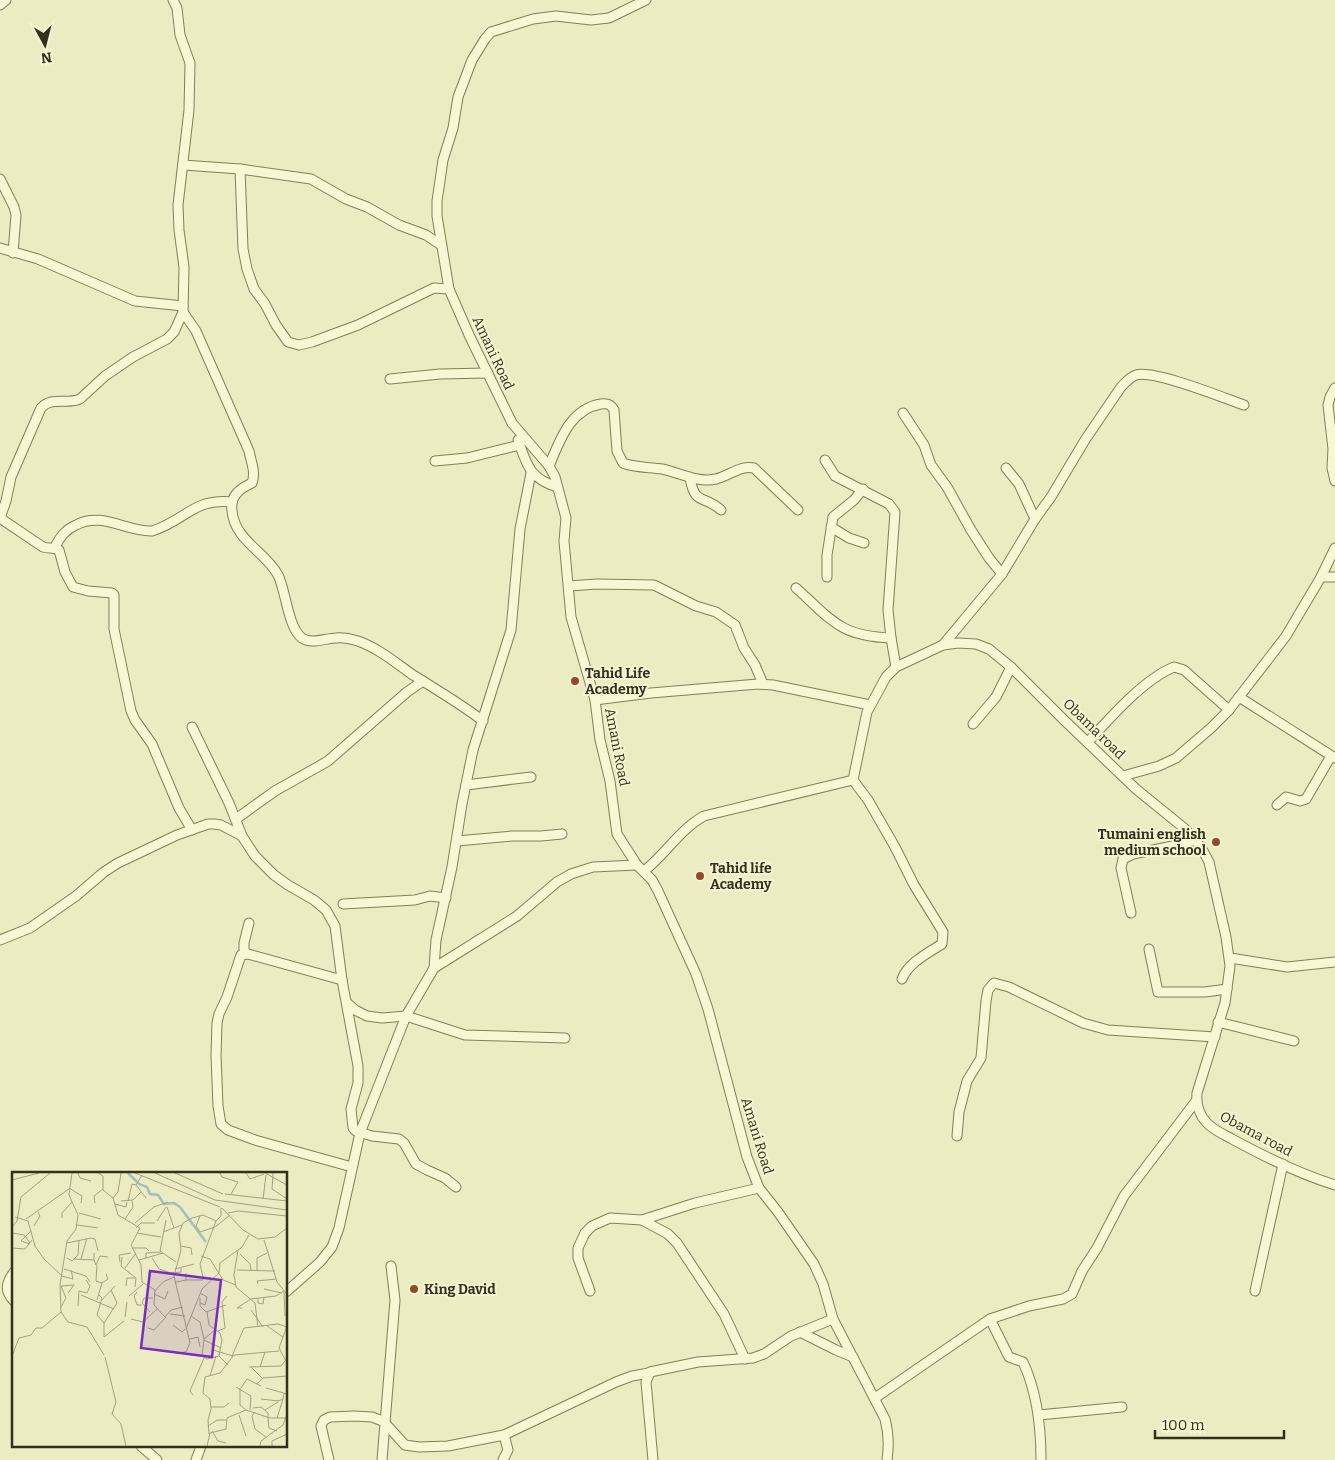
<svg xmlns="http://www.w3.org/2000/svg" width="1335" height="1460" viewBox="0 0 1335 1460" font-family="Bitter,serif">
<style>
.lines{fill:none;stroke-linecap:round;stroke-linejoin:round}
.minor-casing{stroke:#857d5a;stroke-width:11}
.minor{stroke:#f7f7d4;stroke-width:9}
.poi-dot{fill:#92492c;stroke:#f4f4d1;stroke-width:2}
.labels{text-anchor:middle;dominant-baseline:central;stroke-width:4;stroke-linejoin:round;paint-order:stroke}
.street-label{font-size:14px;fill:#35301d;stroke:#f4f4d1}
.poi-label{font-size:14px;font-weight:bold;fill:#35301d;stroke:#f4f4d1;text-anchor:start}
.inset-river{fill:none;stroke:#a4bfbf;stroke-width:2.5}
.inset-road{fill:none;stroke:#a3a180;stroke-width:1}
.view{fill:#7b2cbf;fill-opacity:0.15;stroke:#7b2cbf;stroke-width:2.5}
.inset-edge{fill:none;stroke:#35301d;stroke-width:2.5}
</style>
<rect width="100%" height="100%" fill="#ececc2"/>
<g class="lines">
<g class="minor-casing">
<g id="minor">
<path d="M646,0L609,18L591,20L556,16L533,19L491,32L485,39L472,60L458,97L453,128L443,160L437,201V216L449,289L470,337L512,423L549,466L555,477L566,518L564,541L571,617L595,700L600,740L610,781L617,834L637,865L652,880L658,891L696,974L708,1009L747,1157L759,1188L778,1212L814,1264L823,1284L833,1319L885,1419C889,1434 889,1446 887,1460"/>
<polyline points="0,5 6,0"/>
<polyline points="183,165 240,169 311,179 346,199 367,207 399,225 426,235 441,245"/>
<polyline points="240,169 243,249 247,269 254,289 265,304 276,325 288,342 299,345 312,342 358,325 434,288 449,289"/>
<polyline points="0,179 14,207 16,215 13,253"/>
<polyline points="0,248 38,259 135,301 183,306"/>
<path d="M183,312L196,331L249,451C251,462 256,472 252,483C239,489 230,496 232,511C235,541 265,551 278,575C286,591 288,628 302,638C311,645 326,638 336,638C344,637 351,639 358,641C378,648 396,663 413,675C437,690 461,704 483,721"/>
<polyline points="390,379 440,374 488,373"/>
<polyline points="1335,388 1330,397 1328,405 1333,449 1332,468 1335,481"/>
<polyline points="903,413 924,445 931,465 947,487 971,530 989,558 1002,574"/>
<path d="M518,440C527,465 529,478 557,487"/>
<polyline points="825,460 835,476 889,504 895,512 888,610 891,638 896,667"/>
<polyline points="435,461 467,458 520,445"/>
<path d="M549,466C560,440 570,409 601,404C607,403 611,404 614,410L617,451L623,463C636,468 650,467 662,469C681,473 697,483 716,479C729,476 740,465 754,468L798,510"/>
<polyline points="1006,468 1019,484 1035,519"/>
<path d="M690,478C695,506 703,494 721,510"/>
<path d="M0,518L6,501L11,477L41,408C52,396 67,405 80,399L105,376L133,357L167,339L174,332L183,312L184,267L179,230L178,205L189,110L190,63L180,35L177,8L173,0"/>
<path d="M0,518L43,547C48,549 53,547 59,550L65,572L73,587L88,591L112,593L114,595V629L131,711L135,720L152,744L179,808L192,830"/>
<polyline points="831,527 849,538 864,543"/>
<path d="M55,547C60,537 65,530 76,525C102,511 126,532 152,531C185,521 193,498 232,502"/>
<polyline points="827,577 827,555 833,517 854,500 863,489"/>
<polyline points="1321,577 1335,577"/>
<polyline points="569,586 597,584 654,585 696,606 716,612 735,625 744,648 755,665 763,684"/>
<path d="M796,588C832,620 839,636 891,638"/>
<path d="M943,645L1002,574L1035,519L1051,497L1085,440L1121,387C1125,383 1130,377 1136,375C1153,369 1224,398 1244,405"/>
<polyline points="1239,697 1335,758"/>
<polyline points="595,700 651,693 758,684 773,685 870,705"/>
<polyline points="973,724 996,697 1011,667"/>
<polyline points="192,727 229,803 242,836"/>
<path d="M1088,742C1110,718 1144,679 1174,667L1184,670L1229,710"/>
<polyline points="1123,776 1159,766 1176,758 1211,728 1229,710 1286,636 1321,577 1335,548"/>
<path d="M853,780L868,800L895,847L914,885L943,932L942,944C928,953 908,963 902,979"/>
<polyline points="466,785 531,777"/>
<polyline points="1277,805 1286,797 1300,801 1306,799 1331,756"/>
<polyline points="236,819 275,791 328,761 407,692 423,681"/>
<polyline points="457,841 512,836 541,836 562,834"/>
<path d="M644,871C665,855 680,829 704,816L853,780L867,712L886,677L896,667L943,645L958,643L976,644L989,649L1011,667L1064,720L1136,789L1184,828L1201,847L1209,862L1226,937L1230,966L1225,1003L1197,1093C1196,1104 1199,1114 1206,1122C1213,1130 1223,1134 1232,1139C1265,1157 1299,1174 1335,1185"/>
<polyline points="343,904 415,900 430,896 446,898"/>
<polyline points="1131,913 1121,868 1123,859 1133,854 1178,845 1195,840"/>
<polyline points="0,940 30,928 76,896 104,872 118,863 177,835 208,824 214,824 221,825 242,836 255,856 274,875 288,885 314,900 326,910 335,926 342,980 358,1066 358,1083 351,1109 353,1128 356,1131 372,1136 399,1139 404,1143 416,1164 427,1170 445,1178 456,1187"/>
<polyline points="1149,949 1158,992 1205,992 1227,989"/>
<polyline points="244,953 244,943 249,923"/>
<polyline points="1230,958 1287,967 1335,962"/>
<polyline points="434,968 517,916 557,882 571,874 593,867 637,865"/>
<polyline points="342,980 248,954 241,955 227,997 219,1014 217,1023 216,1055 218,1106 221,1124 228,1130 255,1140 352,1167"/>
<polyline points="347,1003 355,1010 367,1016 382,1018 406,1016 465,1035 565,1038"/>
<polyline points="1218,1022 1294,1041"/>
<polyline points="957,1136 959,1112 965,1089 967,1081 981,1058 986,1001 988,990 994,983 1009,987 1083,1023 1108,1030 1215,1037"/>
<polyline points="642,1220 668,1234 677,1243 724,1314 745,1359"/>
<path d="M14,1272C6,1283 4,1291 14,1301"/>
<polyline points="590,1291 578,1258 578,1248 585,1233 592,1226 610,1218 642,1220 695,1203 759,1188"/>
<polyline points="1255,1291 1283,1164"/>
<polyline points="286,1292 320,1262 332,1247 339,1228 360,1133 406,1016 434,968 436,940 452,867 462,804 473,750 511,630 520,529 531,473"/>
<path d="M990,1319L1009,1357L1023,1362C1037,1392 1041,1427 1041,1460"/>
<polyline points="800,1332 836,1350 853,1357"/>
<polyline points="875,1398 990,1319 1029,1306 1063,1299 1072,1294 1082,1271 1097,1248 1124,1196 1196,1101"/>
<polyline points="1039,1415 1122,1407"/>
<polyline points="141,1446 157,1460"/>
<polyline points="196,1460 201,1446"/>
<polyline points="329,1460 321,1426 324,1420 330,1417 354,1416 372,1417 380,1420 384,1422 405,1445 419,1447 448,1446 504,1435 616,1382 632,1376 649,1373"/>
<polyline points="382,1460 395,1300 391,1266"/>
<polyline points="503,1460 508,1450 504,1435"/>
<polyline points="653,1460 646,1382 650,1372 698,1362 753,1358 764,1354 791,1336 833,1319"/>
</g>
</g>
<use href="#minor" class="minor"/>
</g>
<g class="poi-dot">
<circle cx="575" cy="681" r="5"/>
<circle cx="1216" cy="842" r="5"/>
<circle cx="700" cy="876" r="5"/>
<circle cx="414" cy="1289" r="5"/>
</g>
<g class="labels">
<g class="street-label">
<text transform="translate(493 353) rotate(65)">Amani Road</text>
<text transform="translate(1094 729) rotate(44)">Obama road</text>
<text transform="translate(617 747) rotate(79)">Amani Road</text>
<text transform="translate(1256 1134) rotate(28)">Obama road</text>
<text transform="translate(757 1136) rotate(73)">Amani Road</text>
</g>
<g class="poi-label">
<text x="585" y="673">Tahid Life<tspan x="585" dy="16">Academy</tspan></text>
<text x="1206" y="834" text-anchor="end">Tumaini english<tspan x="1206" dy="16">medium school</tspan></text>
<text x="710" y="868">Tahid life<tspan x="710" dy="16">Academy</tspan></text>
<text x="424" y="1289">King David</text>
</g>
</g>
<g transform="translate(12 1172)">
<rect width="275" height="275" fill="#ececc2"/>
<path class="inset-river" d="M116,1L127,12L135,15L138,22L146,23L152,32L162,31L168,35M168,35L194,70"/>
<path class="inset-road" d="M60,1L57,23L66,43L64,57L55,69L48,113L49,140L56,150L75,155L92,183M66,1L68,6L79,9M86,1L91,4V18L101,26L106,43L128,56L119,73L129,93L130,110L143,118L142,133L153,145L159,138L171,135M123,1L208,35M143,1L203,28L275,38M163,1L211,22M208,1L210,5L226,10L219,22M234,1L238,7L252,2M253,1L275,13M261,1L260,17L275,27M130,3L124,13L134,26M0,8L27,1M57,16L70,24L69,31M213,22L275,29M101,26L106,20L109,1M251,27L254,3M109,29L121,28L129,20M116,29L120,12L124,13M83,31L82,24L91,17M103,32L114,35L115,30M155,35L162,56M210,36L231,58L246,67L263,65L275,56M67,41L89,47M216,41L226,39L275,44M188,44L184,54L188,60L203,55L218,43M3,45L16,49L23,74L32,87L50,104M50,46V41L60,30M14,47L57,17M113,47L121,35L120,29M154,48L148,79L164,90M145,49L154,35M123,51L142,35L156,30M65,53L86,56M22,54L28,44L26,40M0,55L5,49L9,25L38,1M124,56L129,51H143M151,60L170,53M0,61L12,63L18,71M125,61L149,65M252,68L265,110L275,122M55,71L79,66L83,67L86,79M18,72L9,69L19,59M169,74L179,76L180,83M0,76L13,77L20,68M121,76H134L137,79M226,78L222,103L224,115L243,131L246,155M228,82L238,92L239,98M189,84L198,87L211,108L224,113M110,85L109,94L124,106L123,115M55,86L60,89L66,83L67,68M134,86V81L149,80M140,86L147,97L159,101L169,100V96M61,87L82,88V81M69,87L75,66M82,88L84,93L88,84L96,85M127,88L151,81M108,90L107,83L119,81M85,93L84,109L90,111M113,96L124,81M52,97L74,104L78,110M163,97L182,92M225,98L263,99M245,98V86L255,81M50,104L61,107L59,98M199,106L191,105L188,92L204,49L209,44V36M174,108H191V105M164,110L174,108V101M246,112L245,109L264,107M49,114L62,113L56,121M49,114L54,126L49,135M114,114L115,106H123M252,117L270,121M143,119L151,110L162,105M125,120L122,124L125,133H130M272,120L273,144M86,122L90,126L85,143L92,151V165L112,149M142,122L153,127L156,119M69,123L102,137M117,124L131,112M188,126V134L194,140L214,133M246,126V131L251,132L252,125M85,128L90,111L96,107L94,102M90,128L103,114M188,131L193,133L195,125L188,121M66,134L67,119L75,121L78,114L74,108M230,136H225L239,127L264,124L272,119M239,138L251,155M138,140L130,131L132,126H141M195,140L197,153L208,161L210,168L207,184M158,142L173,144M179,144L188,150L192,167M113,145L115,130M119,147L131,150L145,137M92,151L105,131L99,118M161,153L170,160L173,157M255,154L271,165M275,154L267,176L275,191M136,156L142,158L154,145M174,157L190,117L207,101L208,91L230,75L237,63M203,158L192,167L190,184L195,187L207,184L216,193M206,159L213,156L210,130L215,124M178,167L186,165L188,175M192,168L209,176M200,172L201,178L221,184M165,181L174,180L178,171L162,104L169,78L167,61L171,51L180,46L191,43L204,49M0,184L7,166L19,163L24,156H30L49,140M220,184L232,156L266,152L275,155M93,185L104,230L100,242L109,252L114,274M237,195L269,194L273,189M239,195L250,206M248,195L253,180M198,204L204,184M245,212L251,206L275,204M224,215L239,224L238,238M228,216V233L234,238M229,216L235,207L249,214M254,216L275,222M181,223L178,219L192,186M249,227L266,229L271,227L272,221M199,235H212L217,231M241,236L249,235L256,241V246M253,238L266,230M243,240L240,244L243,257L254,265M227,243L234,264M256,246L257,256L265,259M265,246L271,227M196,254L205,248H214M200,259L206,269L214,271M197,262L196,248L199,237L198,227L191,221L193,205L208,201L222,183L267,179M195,274L198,261L214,257L215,246L234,238L258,246H274M248,274L249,269L271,253L275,242M260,274V269L275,262"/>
<path class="view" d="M138,99L209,108L200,185L129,176Z"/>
<rect width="275" height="275" class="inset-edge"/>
</g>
<g transform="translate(45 45) rotate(173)" stroke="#f4f4d1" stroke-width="4" paint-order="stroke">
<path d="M0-4L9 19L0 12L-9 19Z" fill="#35301d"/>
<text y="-8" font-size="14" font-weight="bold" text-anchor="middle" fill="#35301d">N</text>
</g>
<path d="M1155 1430v8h129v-8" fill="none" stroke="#35301d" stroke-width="2.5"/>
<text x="1162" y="1430" font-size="15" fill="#35301d" stroke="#f4f4d1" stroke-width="4" paint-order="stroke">100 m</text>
</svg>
